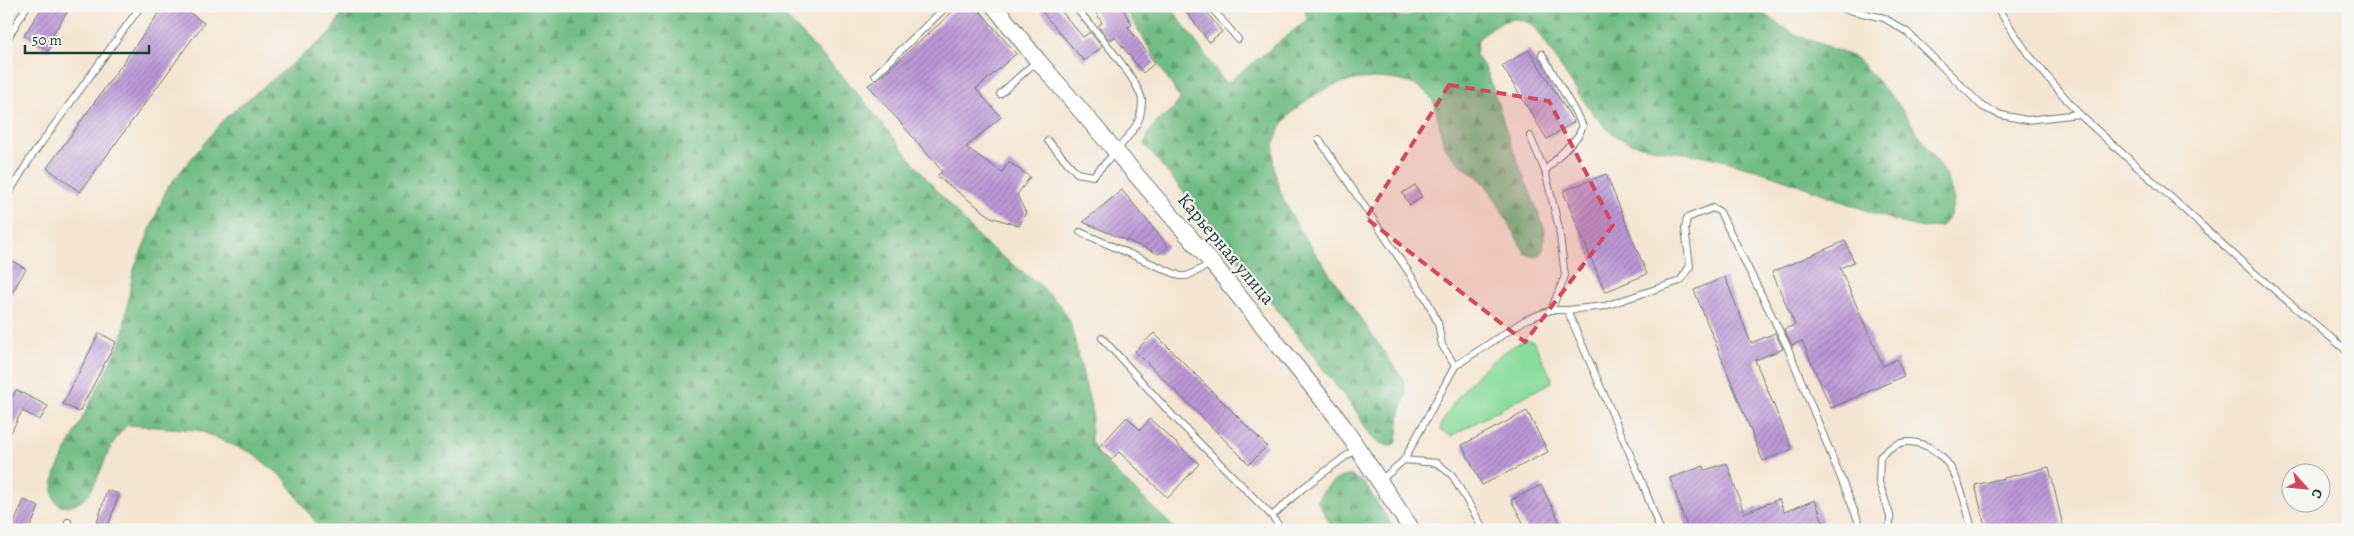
<svg xmlns="http://www.w3.org/2000/svg" width="2354" height="536" viewBox="0 0 2354 536" font-family="Alegreya,serif">
<style>
.grass{fill:#8adc9d;stroke:#548c68}
.forest{fill:url(#forest-firs);stroke:#477c5c}
.building{fill:url(#building-hatch)}
.lines{fill:none;stroke-linecap:round;stroke-linejoin:round}
.service-casing{stroke:#6a786b;stroke-width:8}
.tertiary-casing{stroke:#6a786b;stroke-width:18}
.service{stroke:#fff;stroke-width:6}
.tertiary{stroke:#fff;stroke-width:16}
.marked{fill:#d1495b;fill-opacity:0.2;stroke:#d1495b;stroke-width:4;stroke-dasharray:10 6;stroke-linejoin:round}
.labels{text-anchor:middle;dominant-baseline:central;stroke-width:4;stroke-linejoin:round;paint-order:stroke}
.street-label{font-size:19px;fill:#1f3d34;stroke:#f6f6f2}
</style>
<defs>
<pattern id="forest-firs" width="22" height="20" patternUnits="userSpaceOnUse" patternTransform="scale(1.25)"><rect width="22" height="20" fill="#6fbc84"/><path d="M5 1l3.5 6h-7zM16 11l3.5 6h-7z" fill="#5b9a6d"/></pattern>
<pattern id="building-hatch" width="6" height="6" patternUnits="userSpaceOnUse" patternTransform="scale(1.25)"><rect width="6" height="6" fill="#bc98d7"/><path d="M-1 1l2-2M0 6l6-6M5 7l2-2" fill="none" stroke="#987daf"/></pattern>
</defs>
<rect width="100%" height="100%" fill="#f6f6f2"/>
<filter id="ink" filterUnits="userSpaceOnUse"><feTurbulence type="fractalNoise" baseFrequency=".02" numOctaves="2"/><feDisplacementMap in="SourceGraphic" scale="10" xChannelSelector="R" yChannelSelector="G"/><feConvolveMatrix kernelMatrix="1 2 1 2 8 2 1 2 1" color-interpolation-filters="sRGB"/></filter>
<filter id="wash" filterUnits="userSpaceOnUse"><feTurbulence type="fractalNoise" baseFrequency=".0096" numOctaves="4" result="noise"/><feDisplacementMap in="SourceGraphic" scale="20" xChannelSelector="R" yChannelSelector="G"/><feGaussianBlur stdDeviation="1.12" result="paint"/><feColorMatrix in="noise" values="0 0 0 0 0 0 0 0 0 0 0 0 0 0 0 0 0 1.4 0 .05"/><feComposite in="paint" operator="in"/></filter>
<g filter="url(#wash)">
<rect width="100%" height="100%" fill="#f4e5d2"/>
<path class="grass" d="M1527,339L1534,342L1552,379L1551,382L1451,436L1441,431V425C1458,391 1491,355 1527,339Z"/>
<g class="forest">
<path d="M348,6H775L849,83L931,184L983,242L1041,286L1060,305L1070,322L1092,411L1091,441L1098,455L1176,530H321L284,478L252,453L198,430L127,425C108,443 103,471 90,492C83,503 59,516 54,497C51,489 55,479 56,471L122,339L133,272L167,188L225,118L328,35Z"/>
<path d="M1124,6H1170L1226,84L1307,20L1306,12L1301,6H1348L1358,12L1408,17L1424,6H1752L1790,32L1856,58L1896,101L1946,175L1954,200L1950,216L1941,226L1923,228L1901,223C1841,202 1783,176 1722,160C1691,151 1646,153 1618,137C1590,120 1556,57 1536,28C1513,9 1498,24 1478,39L1476,55L1488,73L1510,142L1545,230L1543,252L1539,256L1534,257L1526,254C1512,233 1503,209 1488,188C1479,175 1462,168 1451,156C1438,141 1441,116 1432,99C1418,75 1366,76 1344,82C1327,86 1314,95 1301,105C1275,124 1268,150 1277,181C1286,214 1310,245 1329,273C1354,309 1379,345 1404,381L1406,395L1400,413L1397,442L1391,446C1370,443 1366,427 1356,411L1215,230L1145,145C1151,116 1169,120 1180,99Z"/>
<path d="M1350,475L1365,484L1395,530H1334L1317,501C1325,487 1335,477 1350,475Z"/>
</g>
<g id="blocks">
<g class="building">
<polygon points="43,6 71,6 53,34 57,36 48,51 24,35"/>
<polygon points="164,6 180,6 204,23 80,192 47,168"/>
<polygon points="959,6 976,6 1016,54 976,89 1001,117 966,147 1002,172 1009,162 1030,177 1017,195 1026,213 1019,226 991,217 937,176 942,171 868,85 878,79"/>
<polygon points="1037,6 1057,6 1083,37 1090,32 1102,47 1084,61"/>
<polygon points="1092,6 1121,6 1132,25 1128,27 1155,63 1143,73 1115,37 1110,40 1098,26 1102,23"/>
<polygon points="1182,6 1202,6 1222,32 1209,42"/>
<polygon points="1529,50 1574,122 1547,139 1502,66"/>
<polygon points="1606,174 1647,274 1605,292 1563,191"/>
<polygon points="1415,185 1422,197 1410,205 1402,193"/>
<polygon points="1122,190 1168,246 1159,254 1083,222"/>
<polygon points="1845,241 1854,262 1840,268 1883,366 1897,359 1904,376 1831,408 1802,341 1792,345 1784,329 1795,325 1772,272"/>
<polygon points="6,257 26,269 6,303"/>
<polygon points="1725,277 1751,343 1775,333 1783,349 1755,360 1792,449 1763,461 1694,290"/>
<polygon points="99,333 116,342 79,412 63,404"/>
<polygon points="1154,333 1267,446 1249,464 1135,351"/>
<polygon points="16,390 48,406 40,420 22,411 6,442 6,409"/>
<polygon points="1527,411 1548,452 1482,485 1462,445"/>
<polygon points="1127,417 1140,430 1150,419 1199,464 1168,498 1119,452 1111,460 1098,448"/>
<polygon points="1727,463 1744,513 1779,499 1784,512 1815,500 1826,530 1688,530 1670,478 1704,466 1705,470"/>
<polygon points="2049,467 2064,530 1986,530 1975,485"/>
<polygon points="1541,485 1564,530 1527,530 1511,500"/>
<polygon points="107,490 119,494 107,530 104,530 96,527"/>
<polygon points="24,500 39,507 29,530 11,530"/>
</g>
</g>
</g>
<g filter="url(#ink)">
<use href="#blocks" fill-opacity="0" stroke="#6a786b" stroke-width="1"/>
<g class="lines">
<g class="service-casing">
<g id="service">
<polyline points="1210,6 1238,39"/>
<polyline points="1832,6 1884,18 1907,32 1983,107 2001,115 2027,120 2079,114"/>
<polyline points="1996,6 2028,54 2079,114 2252,271 2348,352"/>
<polyline points="6,41 27,6"/>
<polyline points="1542,54 1583,126 1578,136 1545,171"/>
<polyline points="875,75 947,6"/>
<polyline points="1000,94 1030,67 1038,63"/>
<polyline points="1319,139 1426,298 1438,323 1442,345 1455,366"/>
<path d="M1048,141L1077,173L1093,176C1103,166 1138,129 1140,116C1141,112 1142,105 1142,100C1138,78 1090,24 1074,6"/>
<polyline points="6,198 31,157 141,6"/>
<polyline points="1080,232 1180,276 1187,276 1211,264"/>
<polyline points="1551,310 1567,310 1643,484 1660,530"/>
<polyline points="1567,310 1605,306 1680,281 1690,266 1685,229 1687,218 1713,208 1720,212 1787,346 1862,530"/>
<polyline points="1102,338 1173,416 1272,516"/>
<polyline points="1404,460 1437,463 1452,475 1484,530"/>
<polyline points="1381,480 1404,460 1455,366 1525,320 1551,310 1565,276 1559,228 1545,171 1530,136"/>
<polyline points="66,530 68,522"/>
<polyline points="1282,530 1272,516 1303,488 1357,448"/>
<path d="M1890,530V515L1879,482L1880,457C1891,446 1901,439 1917,443C1955,451 1964,497 1972,530"/>
</g>
</g>
<g class="tertiary-casing">
<polyline id="tertiary" points="994,6 1039,62 1212,263 1336,416 1412,530"/>
</g>
<use href="#service" class="service"/>
<use href="#tertiary" class="tertiary"/>
</g>
</g>
<path class="marked" d="M1449,85L1549,101L1613,225L1525,342L1366,218Z"/>
<g class="labels">
<g class="street-label">
<text transform="translate(1226 249) rotate(50)">Карьерная улица</text>
</g>
</g>
<rect width="2354" height="536" fill="none" stroke="#f6f6f2" stroke-width="25"/>
<g transform="translate(2306 488) rotate(117)"><circle r="24" fill="#f6f6f2" stroke="#a0aca6"/>
<path d="M0-4L9 19L0 12L-9 19Z" fill="#d1495b"/>
<text y="-8" font-size="14" font-weight="bold" text-anchor="middle" fill="#1f3d34">С</text>
</g>
<path d="M25 45v8h124v-8" fill="none" stroke="#1f3d34" stroke-width="2.5"/>
<text x="32" y="45" font-size="15" fill="#1f3d34" stroke="#f6f6f2" stroke-width="4" paint-order="stroke">50 m</text>
</svg>
